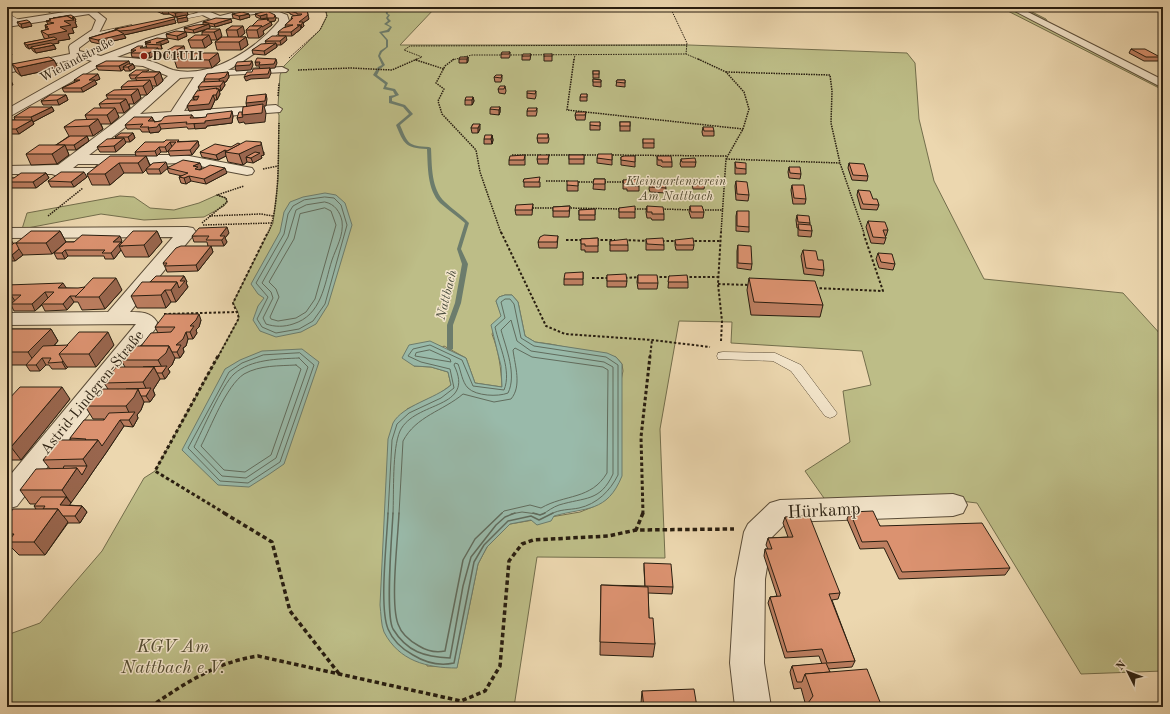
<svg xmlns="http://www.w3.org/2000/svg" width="1170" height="714" viewBox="0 0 1170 714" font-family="'Old Standard TT',serif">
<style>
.green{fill:#bdbd87;stroke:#736e4c;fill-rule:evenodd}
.water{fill:#99baaa;stroke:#6c7c6c}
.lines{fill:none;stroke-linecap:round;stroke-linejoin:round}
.shore-far1{stroke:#616c5d;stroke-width:1}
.shore{stroke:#616c5d;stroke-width:1.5}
.stream{fill:#6c7c6c;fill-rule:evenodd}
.service-casing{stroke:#5a4c38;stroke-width:1}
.minor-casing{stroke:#5a4c38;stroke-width:2}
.path-far4{stroke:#291e10;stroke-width:1;stroke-dasharray:1.5 1;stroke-linecap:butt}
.path-far3{stroke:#291e10;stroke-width:1.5;stroke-dasharray:1.5 1;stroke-linecap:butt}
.path-far2{stroke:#291e10;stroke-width:2;stroke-dasharray:2.5 2;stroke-linecap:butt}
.path-far1{stroke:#291e10;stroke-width:3;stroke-dasharray:3.5 2.5;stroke-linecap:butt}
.path{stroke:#291e10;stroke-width:3.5;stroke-dasharray:4.5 3;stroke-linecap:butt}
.service{fill:#f3e5cb;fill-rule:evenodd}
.minor{fill:#f3e5cb;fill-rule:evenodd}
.wall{fill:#bc7e60;stroke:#291e10}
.shaded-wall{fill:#99664e;stroke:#291e10}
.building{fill:#db9270;stroke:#291e10}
.poi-dot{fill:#8f2418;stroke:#f3e5cb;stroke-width:1.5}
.labels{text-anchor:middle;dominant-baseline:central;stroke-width:3;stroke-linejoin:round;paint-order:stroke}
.far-poi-label{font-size:13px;font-weight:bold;fill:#291e10;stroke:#f3e5cb;text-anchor:start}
.far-street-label{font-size:13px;fill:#291e10;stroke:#f3e5cb}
.far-park-label{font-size:13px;font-style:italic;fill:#554e34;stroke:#f3e5cb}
.far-water-label{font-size:13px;font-style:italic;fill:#4b4d3e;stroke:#f3e5cb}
.street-label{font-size:15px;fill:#291e10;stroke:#f3e5cb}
.near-street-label{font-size:18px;fill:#291e10;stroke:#f3e5cb}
.near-park-label{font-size:18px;font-style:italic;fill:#554e34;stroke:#f3e5cb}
</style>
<rect width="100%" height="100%" fill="#ecd7af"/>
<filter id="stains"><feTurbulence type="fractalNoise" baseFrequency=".005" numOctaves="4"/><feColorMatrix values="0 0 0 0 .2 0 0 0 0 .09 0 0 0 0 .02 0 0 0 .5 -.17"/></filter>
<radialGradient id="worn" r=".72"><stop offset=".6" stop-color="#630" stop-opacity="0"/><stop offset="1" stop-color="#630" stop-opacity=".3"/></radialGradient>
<g class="green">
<path d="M320,7H436L400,45H689L907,53L915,63L919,119L934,181L984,279L1123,293L1163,337V671L1081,674L977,503L952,500L826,501L805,471L850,442L843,391L871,385L862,351L731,343L732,322L679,321L660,429L665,558L537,557L514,707H7V635L40,623L102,551L144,478L155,471L239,318L238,312L233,303L273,223L278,180L279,115L276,109L278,105L280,75L284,66L320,30L327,16L326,12ZM505,295H512L518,302L525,336L535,342L550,344L616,357L622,364L623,371L595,506L580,512L510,524L487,547L478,564L457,667L427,666L407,409L439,394L451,385L448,372L431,367L414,366L444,346L466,358L475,383L502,387C501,368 499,352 492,334L502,316L496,301L499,297Z"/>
<polygon points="444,7 661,7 662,9 442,9"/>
<polygon points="1000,7 1022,7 1046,19 1048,23 1163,87 1163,90"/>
<polygon points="217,195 226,198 227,202 224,206 204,217 144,220 101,214 22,229 27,213 120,196 134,197 150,208 174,210 199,203"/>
</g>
<g class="water">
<polygon points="325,193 336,195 345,203 352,225 328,305 316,324 301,332 276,337 260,331 253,320 258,306 264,298 258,294 251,284 280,232 284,212 290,202 303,197"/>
<path d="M505,295H512L518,302L525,336L535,342L607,353L616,357L622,364V476C607,513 586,507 554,516L551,521L537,525L531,520L510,524L487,547L478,564L457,668C427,668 399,661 384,632C381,625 381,613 380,605L388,439C390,434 391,428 393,423C403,405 435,399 451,385L448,372L431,367L414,366L402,358L409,345L430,341L466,358L475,383L502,387L501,366L491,325L501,316L496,301L499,297Z"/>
<polygon points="302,349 319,362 284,464 268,475 249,487 218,485 182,450 225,369 240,360 262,351"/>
</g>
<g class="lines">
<g class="shore-far1">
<polygon points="325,197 334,198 341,205 347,225 325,304 313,321 299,329 276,333 262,327 257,319 268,297 256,283 284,234 288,214 293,206 304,200"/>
<path d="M325,202C335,204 340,212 342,221C344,235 336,248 332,260C324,285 322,315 293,324C284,327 275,327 266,324L263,318L273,298L271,292L262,283L288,237L296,210L306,205Z"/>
<polygon points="325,208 331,211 336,225 315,299 306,312 296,318 278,321 271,319 270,317 279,297 276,289 269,282 294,239 300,214"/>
<polygon points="430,350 450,359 451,362 415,356 416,353"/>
<polygon points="300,353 314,365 280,462 248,483 220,481 188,448 229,372 242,363 263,355"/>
<path d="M299,358L308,367L276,458L246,478L222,476L194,447C202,431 222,385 234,374C251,359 278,359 299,358Z"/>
<path d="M296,365L301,369L271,455L245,472L224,470L201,446C211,427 226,386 244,374C260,365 279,366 296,365Z"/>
<path d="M388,514L392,440L397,424L409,413L441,398L454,388L450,369L421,362L408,356L413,349L430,345L462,360L473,386L504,390C512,371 499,346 495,327L505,318L501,302L505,299H510L514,304L521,338L534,346L606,357L618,365V475C610,491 597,504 579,508C569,510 560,509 551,514"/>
<path d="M393,514C394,493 392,449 400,431C415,400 476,410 454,365L455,363L458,364C461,371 462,382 468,388C476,396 498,397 508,393C517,375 506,348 501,330L511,320L517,341L531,351L604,362L613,367V474C600,502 585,497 559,505C553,507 548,511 543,514"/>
<path d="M399,514L403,441C416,416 443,411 463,394L494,402L511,399C522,386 515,366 513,350L515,348L532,357L603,367L608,370L607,473C591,500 565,494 541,508L530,505L504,511L501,514"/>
<polyline points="511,514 522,512 537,514"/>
</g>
<g class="shore">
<path d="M388,513C387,540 379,607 388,629C393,641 402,649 413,655C426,663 440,666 454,663L474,562L484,545L508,521L531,516L539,520L553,513"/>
<path d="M393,513C392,534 385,615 393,629C407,652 425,657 450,658L463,586L471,557L496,525L505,517L515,513"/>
<path d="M399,513C398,539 390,602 398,624C401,633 410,641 419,646C427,651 435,653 445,651L463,560L475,539L502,513"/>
<polyline points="533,513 540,515 545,513"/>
</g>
<path class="stream" d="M385,7H387L388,14L390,15L388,18L391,21L387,24L392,27L389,32L382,33L388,40V47L382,52L380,56L385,65L380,69L377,75L388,83L386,87L395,89L399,95L392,98V101L405,105L413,114L400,125C408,144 408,146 429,147L431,148C432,166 431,189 445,202C453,210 462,215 469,223L461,249L468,264L461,303L453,325V349L450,351L447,349V325L455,303L462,264L457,249L465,223C457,216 448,210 440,203C427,189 428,167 427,149C405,148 404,144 396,125L409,114L403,107L389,103V96L395,95L393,91L383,89L385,84L373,75L378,67L382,65L378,56L380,51L386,47V40L379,32L387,30L390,27L384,24L388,21L386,18L388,15L386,14Z"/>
<g class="service-casing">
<g id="service">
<polygon points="207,11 209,14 159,24 156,22"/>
<polygon points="7,13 21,21 22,22 17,23 7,17"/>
<polygon points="132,25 134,28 88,37 85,35"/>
<polygon points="723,352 775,353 801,365 837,413 835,416 830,418 825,416 791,371 773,361 718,359 717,356 718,353"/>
</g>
</g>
<g class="minor-casing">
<g id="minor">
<path d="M82,7H91L106,19L99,33L79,48V51L101,56L146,39L211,19L186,7H198L220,16L252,8L266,7L287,15L289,21C274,41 250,58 228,70L282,67L288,70L286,72L206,76L184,111L276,105L282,109L280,112L131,123L89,155H184L252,168L254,171L252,174L247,175L184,163L115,165L104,175L99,176H58L52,174H7V166L58,165L123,116L168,76L143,66L105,63L7,118V109L92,61L80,58L7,73V67L70,54L69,47L70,45L92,30L96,20L89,14L7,27V21L84,9ZM265,13L279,18V21C256,49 211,79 173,70C166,68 160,64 153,62C142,58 129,58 117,57C160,41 219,16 265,13ZM194,77L171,112L140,114L180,78ZM78,164H99L95,168H73Z"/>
<polygon points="1007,7 1018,7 1163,80 1163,88"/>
<path d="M187,227L193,228L196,232L130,312C141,312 151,312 157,322L156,328L17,506L7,509V479L136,324L7,325V313L108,312L173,237L7,238V228Z"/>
<polygon points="953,494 963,497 967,505 963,513 953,516 787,522 772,537 765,579 764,663 771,707 735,707 730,663 735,579 744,532 748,524 770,503 780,500"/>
</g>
</g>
<g class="path-far4">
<polyline points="670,7 687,43 686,54"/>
<polyline points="508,55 686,54 700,60"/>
<polyline points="289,58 320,30 327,16 326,12 320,7"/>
<polyline points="415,60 422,57 404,50 410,46 687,45"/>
<polyline points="452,60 472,55 503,55"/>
<polyline points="574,60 575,55"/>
</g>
<g class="path-far3">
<polyline points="454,59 445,66 436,83 444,89 438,101 442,114 476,150 480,172 501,233"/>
<polyline points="574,59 567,110 743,129"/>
<polyline points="698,59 726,72 744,92 749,109 743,129 726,159 721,233"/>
<polyline points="416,60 444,69"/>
<polyline points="298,70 351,68 392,70 417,59"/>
<polyline points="726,72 830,75 832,91 831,123 840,163"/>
<polyline points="278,96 279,83"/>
<polyline points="512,155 541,155"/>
<polyline points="546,155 571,155"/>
<polyline points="582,155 601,155"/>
<polyline points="610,155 727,156"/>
<polyline points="726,159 840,163 864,233"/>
<polyline points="263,169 278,166"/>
<polyline points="546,181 569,181"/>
<polyline points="576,182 595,182"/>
<polyline points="602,182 625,182"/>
<polyline points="636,182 695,182"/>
<polyline points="702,182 724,183"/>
<polyline points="530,208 555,208"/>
<polyline points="568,208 621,209"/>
<polyline points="632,209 649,209"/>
<polyline points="662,209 693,210"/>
<polyline points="700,210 723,210"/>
<polyline points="48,216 83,188"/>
<polyline points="209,216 261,214 273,216"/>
<polyline points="202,223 227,202 226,198 217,195 244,186"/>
<polyline points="203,225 272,223"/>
<path d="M268,233C280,209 278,152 279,123"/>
</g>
<g class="path-far2">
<polyline points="501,232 546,326 565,334 652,340 710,347"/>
<polyline points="566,240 583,240"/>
<polyline points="596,240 615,240"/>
<polyline points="624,240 649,241"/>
<polyline points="662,241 677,241"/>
<polyline points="690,241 721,241"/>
<polyline points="655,277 672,277"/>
<polyline points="685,277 719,277"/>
<polyline points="592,278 610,278"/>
<polyline points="625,278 640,277"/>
<polyline points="718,284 750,285"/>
<polyline points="815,288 883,291 863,232"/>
<polyline points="164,314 238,312"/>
<polyline points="721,341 722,321 718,284 721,232"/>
<polyline points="218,357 239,318 233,303 268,232"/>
<polyline points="650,357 652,340"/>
</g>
<g class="path-far1">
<polyline points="218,356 155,471 226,514"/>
<polyline points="643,514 641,437 650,356"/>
</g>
<g class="path">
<polyline points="224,513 272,542 290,611 340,675"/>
<polyline points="643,513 636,530 734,529"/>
<path d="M150,707C184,684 216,662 258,656L461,701L485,691L500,666L509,561L522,544L533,540L608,536L636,530"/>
</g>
<use href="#service" class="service"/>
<use href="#minor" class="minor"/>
</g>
<g class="wall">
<polygon points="41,7 63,7 64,9 49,12 42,9"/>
<polygon points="154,7 175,7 187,11 188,15 176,17 169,14 163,14 156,11 155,8 156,8"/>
<polygon points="203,7 218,7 209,9"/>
<polygon points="269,7 294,7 309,19 303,23 304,26 301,28 301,29 292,36 279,36 278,32 286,27 285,25 295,16 290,14 290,13 279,10 279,8 273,9"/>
<polygon points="232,14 250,17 240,20 233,18"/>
<polygon points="255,14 276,18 275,21 271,22 272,25 263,31 264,34 259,38 248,38 246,30 252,26 268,19 267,18 261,19 256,17"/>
<polygon points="74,17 76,20 75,20 76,22 75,22 77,27 72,28 74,33 68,34 70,39 58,41 59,43 53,44 54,45 56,49 36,53 33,51 31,48 29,49 26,47 24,43 46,39 44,38 41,31 46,30 45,25 48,24 46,21 50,20 49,19"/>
<polygon points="175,21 176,23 133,33 124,35 126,38 100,44 91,42 89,38 115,30 115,29"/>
<polygon points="17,22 32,26 22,28 19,26"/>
<polygon points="203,22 232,22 215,27 210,26 210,28 208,29 222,36 217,40 211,40 212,43 205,48 191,48 188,40 202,35 202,32 206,30 194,33 185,32 184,28 203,25"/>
<polygon points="232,26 245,33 240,37 246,37 248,45 241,50 217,50 215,42 228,37 226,30"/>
<polygon points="166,34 187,36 178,40 167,38"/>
<polygon points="287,40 281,45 277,45 277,47 265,55 253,54 252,50 266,43 265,41"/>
<polygon points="145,42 169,42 161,45 162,49 158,49 159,52 150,58 132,57 131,53 132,52 131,50 147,48"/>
<polygon points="1131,49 1160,57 1158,61 1144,61 1129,53"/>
<polygon points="185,50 172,58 164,57 162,53"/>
<polygon points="510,52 510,56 509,58 501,58 501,54"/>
<polygon points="184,53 220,61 212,68 177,68 174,59"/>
<polygon points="531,54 530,60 522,60 522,56"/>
<polygon points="552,54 552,61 544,61 544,56"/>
<polygon points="468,57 468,61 467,63 459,63 459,59"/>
<polygon points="54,60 58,68 21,76 16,72 12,64"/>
<polygon points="133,64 135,68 130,71 125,71 124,69 121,71 98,70 96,66"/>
<rect x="593" y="71" width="6" height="7"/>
<polygon points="150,72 160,72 163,81 157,86 152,86 153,89 147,95 140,95 141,98 134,104 129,104 130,108 124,113 117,113 119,117 111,124 101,124 103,129 93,136 87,136 89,141 76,150 67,150 69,155 57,164 31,165 26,154 56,145 69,136 64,127 87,120 85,115 101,108 99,104 108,99 106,95 122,90 121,87 137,81 136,79 131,79 129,75"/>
<polygon points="228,72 229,77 226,82 224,82 225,85 221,91 219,91 220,94 217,100 215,100 211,109 189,111 194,100 193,97 200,90 198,87 205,82 204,79"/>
<polygon points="502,75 502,79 501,82 495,82 494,77"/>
<polygon points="100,79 95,81 97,84 83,92 64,92 62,88 75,82 74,80"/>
<polygon points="593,79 601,80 601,87 593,86"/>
<polygon points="617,80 625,80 625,87 616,86"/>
<polygon points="505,86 506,91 505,94 499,93 498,89"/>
<polygon points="536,91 536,96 535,99 527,98 527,93"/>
<polygon points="587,94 587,101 580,101 580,97"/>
<polygon points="66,95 68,100 59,105 43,105 41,101"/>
<polygon points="473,97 474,101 472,105 465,105 465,100"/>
<polygon points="52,107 54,111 33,122 34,124 19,134 8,134 11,139 7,141 7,120 15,120 14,117"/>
<polygon points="500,107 500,112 499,115 490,114 490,109"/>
<polygon points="537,108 537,112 536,116 527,116 527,111"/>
<polygon points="586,112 585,120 576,120 575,115"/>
<polygon points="192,115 194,118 233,116 232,123 207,126 206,128 188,129 187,127 161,129 159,132 150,133 149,132 142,132 140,129 127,129 125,125 152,117 154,121 155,122 161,121"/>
<polygon points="600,122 600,130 590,130 590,125"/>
<rect x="620" y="122" width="10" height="9"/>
<polygon points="473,124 480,129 478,133 472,133 471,128"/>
<polygon points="703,127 714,131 714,136 703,136 702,132"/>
<polygon points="133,133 135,138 130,142 125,142 126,143 116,152 100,152 97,147 116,138 115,137"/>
<polygon points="548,134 549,139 548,143 538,143 537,138"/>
<polygon points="492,135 493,140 492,144 484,144 484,139"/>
<polygon points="643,139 654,143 654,148 643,148"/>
<polygon points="198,141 199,146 192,155 170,156 168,151 167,152 161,152 157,156 146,156 150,165 168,167 202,168 199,170 200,170 227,173 206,184 191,181 186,184 181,183 179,177 182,176 169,173 167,168 161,174 148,174 146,170 143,173 124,173 110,185 92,185 87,174 136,156 135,152 164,142"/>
<polygon points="231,147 264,152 264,155 261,156 262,158 253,163 247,162 243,165 228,162 226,156 218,160 202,157 200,152"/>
<polygon points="612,154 612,165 597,163 597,158"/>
<polygon points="525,155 525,165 509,165 509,160"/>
<polygon points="549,155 548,164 538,164 537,159"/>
<rect x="569" y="155" width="15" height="9"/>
<polygon points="635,156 635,167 621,165 621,157"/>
<polygon points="657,156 672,162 672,167 662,167 661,166 657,165"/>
<polygon points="681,159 696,162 695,167 681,167 680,164"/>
<polygon points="735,162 746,169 746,174 735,174"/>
<polygon points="849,163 868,176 867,181 852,180 848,168"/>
<polygon points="789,167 801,174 800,179 789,178 788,172"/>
<polygon points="7,173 11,178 14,178 46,173 49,178 36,188 11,188 7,190"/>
<polygon points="87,177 74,187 51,187 48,181"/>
<polygon points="524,179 540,182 540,187 524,187"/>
<polygon points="594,179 605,179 605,190 593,189"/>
<polygon points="692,179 705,184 704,189 693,189 692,184"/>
<polygon points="623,180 639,186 639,191 627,191 627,189 623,189"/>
<polygon points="578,181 578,191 567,191 567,185"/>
<polygon points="736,181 749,195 748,201 736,200 735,186"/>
<polygon points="650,183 666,188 666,193 650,192 649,189"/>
<polygon points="792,185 806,199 805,204 793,204 791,190"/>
<polygon points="858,190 873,199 879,205 877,210 861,209 857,195"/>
<polygon points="533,204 532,215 516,215 515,210"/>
<polygon points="570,206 569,217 553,217 553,207"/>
<polygon points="647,206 664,214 664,220 652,220 651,218 647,218 646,212"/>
<polygon points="690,206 704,212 703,218 691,218 689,212"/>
<polygon points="619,208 635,212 635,218 619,218"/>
<polygon points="595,209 595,220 579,220 579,210"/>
<polygon points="737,211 749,227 749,232 736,231 736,216"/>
<polygon points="797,215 810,223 810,225 812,231 811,237 798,236 798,228 797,228 796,220"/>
<polygon points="868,221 888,230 886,236 885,236 886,238 884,244 871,243 866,227"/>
<polygon points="60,231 66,242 52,254 23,255 15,261 7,261 7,239 13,244"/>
<polygon points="157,231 162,242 149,257 125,257 121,250 114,259 105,259 104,256 68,256 65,259 57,259 54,253 66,242 122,241 121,242 122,243"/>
<polygon points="229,233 225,238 227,242 224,246 211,246 213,252 198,271 167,272 166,269 163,263 208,246 207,242 194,242 192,236"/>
<polygon points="558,236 557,248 539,248 538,242"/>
<polygon points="598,238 598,252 585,252 585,250 581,250 581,239"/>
<polygon points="646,239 664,245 664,250 646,250"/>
<polygon points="675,240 694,245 693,250 676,250 675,245"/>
<polygon points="610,241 628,245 628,251 610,251"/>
<polygon points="738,245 752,264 751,270 737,268 737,251"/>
<polygon points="803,250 818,260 824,270 823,276 804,274 801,256"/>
<polygon points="878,253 895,264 893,270 879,268 876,259"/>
<polygon points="583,272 583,285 564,285 564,279"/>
<polygon points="607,275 627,281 626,287 607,287"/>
<polygon points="638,275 658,283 657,289 638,289 637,282"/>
<polygon points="184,276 187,282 186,283 188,287 176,302 171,302 166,308 137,308 131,296 150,282"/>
<polygon points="669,276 688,282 688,288 668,288"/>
<polygon points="749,278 823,305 820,317 751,315 747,290"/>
<polygon points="7,285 66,288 122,290 105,309 82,310 78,302 74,302 67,310 45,311 42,305 35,311 14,311 11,305"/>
<polygon points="201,320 199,327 196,330 197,333 193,339 188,339 186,346 183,348 184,352 180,358 175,358 172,365 168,369 170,372 165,379 160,379 153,390 155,395 150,402 144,402 141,410 137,415 138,418 133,427 124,426 106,453 92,473 86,482 69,505 82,506 87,512 80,523 68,523 45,555 19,555 12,548 7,548 7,517 36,509 34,506 37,504 30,504 20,490 50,469 43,460 71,440 70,438 104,420 104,419 93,419 85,406 108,389 104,383 125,367 121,360 158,333 155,327"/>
<polygon points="7,329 51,329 58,341 54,346 114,345 96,367 68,367 66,369 52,369 49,365 46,365 40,371 30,371 26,365 7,365"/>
<polygon points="70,399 21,460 7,460 7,401"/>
<polygon points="850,512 880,526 1010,568 1005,575 899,579 884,548 860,549 847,519"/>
<polygon points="785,517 840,593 838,599 832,600 855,661 852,667 828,669 830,672 882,707 806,707 806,706 801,688 794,689 790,672 792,666 822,664 819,656 785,658 768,603 770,597 777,596 764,556 765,549 768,549 766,545 768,538 788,537 783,523"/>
<polygon points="644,563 673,587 672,594 648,593 649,618 655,644 653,657 600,655 601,585 645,586 644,570"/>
<polygon points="642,691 697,707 641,707 641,703"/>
</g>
<g class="shaded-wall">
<polygon points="57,7 63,7 64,9 49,12 47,9"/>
<polygon points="209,7 218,7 209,9"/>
<polygon points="273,7 278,7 279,8 273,9"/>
<polygon points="297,8 298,12 290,11 290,10"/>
<polygon points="307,10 309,19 303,23 304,26 302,28 301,25 299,22"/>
<polygon points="162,11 168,11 169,14 163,14"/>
<polygon points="187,11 188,15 176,17 175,13"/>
<polygon points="249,14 250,17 240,20 239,16"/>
<polygon points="267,14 275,15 276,18 275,21 269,22 271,22 272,25 263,31 264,34 259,38 257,30 268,20 267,18 261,19 260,16"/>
<polygon points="72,17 74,17 76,20 75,20 76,22 75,22 77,27 72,28 74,33 68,34 70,39 58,41 59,43 32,48 31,47 31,48 29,49 27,45 50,40 48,35 60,27 61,21"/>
<polygon points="174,17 176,23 133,33 124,35 126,38 100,44 98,40 120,31"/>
<polygon points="187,17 188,21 178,23 177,19"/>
<polygon points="231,19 232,22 215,27 214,24"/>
<polygon points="30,22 32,26 22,28 21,24"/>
<polygon points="209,24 210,28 194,33 193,30"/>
<polygon points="300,25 301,29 292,36 291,32"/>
<polygon points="243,26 245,33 239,38 237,30"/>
<polygon points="220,29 222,36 217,40 214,32"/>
<polygon points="186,32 187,36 178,40 177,36"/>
<polygon points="209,35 212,43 205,48 202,40"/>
<polygon points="286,36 287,40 281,45 280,41"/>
<polygon points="246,37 248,45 241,50 239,42"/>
<polygon points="167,39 169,42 161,45 162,49 161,45 156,43"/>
<polygon points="276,43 277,47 265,55 264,51"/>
<polygon points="54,45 56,49 36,53 34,49"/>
<polygon points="184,46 185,50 172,58 171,53"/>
<polygon points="158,48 159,52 150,58 149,53"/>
<polygon points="7,51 10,51 12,55 7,56"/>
<polygon points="218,53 220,61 212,68 209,60"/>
<polygon points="468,57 468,61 467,63 467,59"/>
<polygon points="276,59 277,63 275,68 260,69 259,66 256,66 255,62"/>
<polygon points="54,60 58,68 21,76 17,68"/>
<polygon points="129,61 130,65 123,67 124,69 121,71 119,66"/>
<polygon points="252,61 253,65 251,70 236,71 235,66"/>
<polygon points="133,64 135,68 130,71 128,67"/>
<polygon points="270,68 271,73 269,78 251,79 246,81 244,77"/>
<polygon points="160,72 163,81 157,86 154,77"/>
<polygon points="228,72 229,77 226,82 224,82 225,85 221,91 220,86 220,84 219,79"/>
<polygon points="98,74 100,79 95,81 97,84 83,92 81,88 89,80"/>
<polygon points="9,76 13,85 7,86 7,77"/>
<polygon points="150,80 153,89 147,95 143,86"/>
<polygon points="217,88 218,91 219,89 220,94 217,100 216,95 216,89"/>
<polygon points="138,89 141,98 134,104 131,95"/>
<polygon points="266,94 267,99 266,106 264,106 266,113 265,122 245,124 244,122 239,123 237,118 242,115 247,108 246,103"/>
<polygon points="66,95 68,100 59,105 57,100"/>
<polygon points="213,95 215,100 211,109 189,111 187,106"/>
<polygon points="199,96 200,101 195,101 193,97"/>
<polygon points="473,97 474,101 472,105 472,100"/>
<polygon points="126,99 130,108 124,113 120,103"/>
<polygon points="52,107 54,111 33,122 31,117"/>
<polygon points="500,107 500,112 499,115 499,110"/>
<polygon points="115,108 119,117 111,124 107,115"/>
<polygon points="232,111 233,116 232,123 207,126 206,128 195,129 194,124 205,121"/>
<polygon points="152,117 154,122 155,121 156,126 148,121"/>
<polygon points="98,119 103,129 93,136 89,126"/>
<polygon points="32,120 34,124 19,134 16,129"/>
<polygon points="159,124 161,129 159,132 150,133 148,128"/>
<polygon points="480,124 480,129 478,133 478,128"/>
<polygon points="133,133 135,138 130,142 128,137"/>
<polygon points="8,134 11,139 7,141 7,135"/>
<polygon points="492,135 493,140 492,144 491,139"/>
<polygon points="87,136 89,141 76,150 74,145"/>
<polygon points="124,138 126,143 116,152 114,146"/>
<polygon points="198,141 199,146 192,155 190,150"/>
<polygon points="170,142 172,147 167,152 165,147"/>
<polygon points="261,142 264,155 261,156 262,158 253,163 251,158 246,157 247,162 243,165 239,154"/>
<polygon points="65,145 69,155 57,164 52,154"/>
<polygon points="159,147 161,152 157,156 155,151"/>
<polygon points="225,150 226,156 218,160 216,155"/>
<polygon points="146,156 150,166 146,169 146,170 143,173 138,163"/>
<polygon points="166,162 168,168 161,174 159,169"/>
<polygon points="119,163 124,173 110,185 105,174"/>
<polygon points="200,163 202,168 199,170 200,173 197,175 193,166"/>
<polygon points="225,168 227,173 206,184 204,179"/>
<polygon points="84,172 87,177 74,187 71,182"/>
<polygon points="7,173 8,173 11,178 7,181"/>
<polygon points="46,173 49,178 36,188 33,182"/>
<polygon points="189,176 191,181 186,184 184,178"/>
<polygon points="8,182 11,188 7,190 7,183"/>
<polygon points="227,227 229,233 225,238 227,242 224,246 220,236"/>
<polygon points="60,231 66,242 52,254 46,243"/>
<polygon points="157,231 162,242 149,257 144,245"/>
<polygon points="120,236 122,241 121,242 123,246 119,246 121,250 114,259 111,253 113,242"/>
<polygon points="10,239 14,244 7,255 7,241"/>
<polygon points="211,246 213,252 198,271 196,265"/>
<polygon points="19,249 23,255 15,261 12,255"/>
<polygon points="65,250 68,256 65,259 62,253"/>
<polygon points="184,276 187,282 186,283 188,287 176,302 171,290 177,282 180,281"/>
<polygon points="116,278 122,290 105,309 99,297"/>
<polygon points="63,283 67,289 58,288"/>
<polygon points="165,290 171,302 166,308 161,295"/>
<polygon points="45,292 48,298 35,311 32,304"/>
<polygon points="11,295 15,301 7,309 7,299"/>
<polygon points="70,296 74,302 67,310 63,304"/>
<polygon points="199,314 201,320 199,327 196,330 197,333 193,339 190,332 190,326"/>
<polygon points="51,329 58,341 42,358 46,365 40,371 28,352"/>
<polygon points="108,332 114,345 96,367 89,354"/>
<polygon points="186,332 188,339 186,346 183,348 184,352 180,358 177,352 176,345"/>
<polygon points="169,346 175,358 172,365 168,369 170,372 165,379 162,373 164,371 158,360"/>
<polygon points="63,361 67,367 68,367 66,369 62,362"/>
<polygon points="154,367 160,379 153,390 155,395 150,402 146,396 148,393 143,382"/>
<polygon points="62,387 70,399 21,460 11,447"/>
<polygon points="138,389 144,402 141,410 137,415 138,418 133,427 129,420 131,417 126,406"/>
<polygon points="120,420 124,426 106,453 92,473 86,482 71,503 62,490 77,468 87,466 83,459 98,440"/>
<polygon points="66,497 71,503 65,512 60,505"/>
<polygon points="82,506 87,512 80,523 75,516"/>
<polygon points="58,509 68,522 45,555 34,542"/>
</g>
<g class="building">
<polygon points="43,7 57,7 47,9"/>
<polygon points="159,7 175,7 187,11 175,13 168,11 162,11 155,8"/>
<polygon points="280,7 294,7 297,8 290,10"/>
<polygon points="304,9 307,10 308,15 299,22 303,22 301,25 297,25 300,25 291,32 278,32 283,28 293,25 285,25 293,18 291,19 292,16 301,15 302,14 297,14 297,13 289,11"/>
<polygon points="267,11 275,15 274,18 267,18 267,14 260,16 255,14"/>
<polygon points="242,12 249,14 239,16 232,14"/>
<polygon points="71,15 74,17 72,17 74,19 73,19 67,16 54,18 53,18"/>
<polygon points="186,15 187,17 177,19 177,17"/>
<polygon points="67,16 74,20 64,21 71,25 60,27 67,31 48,35 41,31 49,29 45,27 48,27 45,25 54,23 46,21 51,20 49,19"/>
<polygon points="174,17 175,19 132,30 120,31 115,29"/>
<polygon points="216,18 231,19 214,24 203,22"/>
<polygon points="269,19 267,20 271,22 262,27 262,26 252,26 258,20"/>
<polygon points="27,20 30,22 21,24 17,22"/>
<polygon points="209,24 193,30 184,28 196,25"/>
<polygon points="232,26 243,26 237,30 226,30"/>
<polygon points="250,26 262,26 257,30 246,30"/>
<polygon points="207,29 220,29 214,32 202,32"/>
<polygon points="117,30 124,34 98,40 89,38"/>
<polygon points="176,31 186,32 177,36 166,34"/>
<polygon points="195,35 209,35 202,40 188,40"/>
<polygon points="272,36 286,36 280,41 265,41"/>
<polygon points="54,37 57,39 27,45 24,43"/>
<polygon points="222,37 246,37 239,42 215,42"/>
<polygon points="157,38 167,39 156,43 161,43 161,45 145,44 151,42 145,42"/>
<polygon points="51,43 54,45 34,49 31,47"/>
<polygon points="276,43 264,51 252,50 261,44"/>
<polygon points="138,46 143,46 140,48 158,48 149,53 131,53 136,50 131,50"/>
<polygon points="175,46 184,46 171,53 162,53"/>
<polygon points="1131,49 1145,49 1160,57 1146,57"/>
<polygon points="502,52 510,52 509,54 501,54"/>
<polygon points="184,53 218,53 209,60 174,59"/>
<polygon points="523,54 531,54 530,56 522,56"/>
<rect x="544" y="54" width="8" height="2"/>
<polygon points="49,57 54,60 17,68 12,64"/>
<polygon points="460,57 468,57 467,59 459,59"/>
<polygon points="257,58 276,59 274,64 259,65 260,62 255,62"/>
<polygon points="106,61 129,61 119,66 96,66"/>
<polygon points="252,61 250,65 235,66 237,62"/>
<polygon points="128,64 133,64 128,67 123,67"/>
<polygon points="270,68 268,74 250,75 244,77 247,72 252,72 253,69"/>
<polygon points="136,70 149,70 146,72 142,72 139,75 129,75"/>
<rect x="593" y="71" width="6" height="3"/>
<polygon points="142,72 160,72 154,77 135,78"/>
<polygon points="228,72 225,77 219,79 204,79 207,74"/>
<polygon points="83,74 98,74 89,80 95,80 81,88 62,88 80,80 74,80"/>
<polygon points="496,75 502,75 501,78 494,77"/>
<polygon points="593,79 601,80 601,82 593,82"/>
<polygon points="150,80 143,86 121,87 128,81"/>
<polygon points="617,80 625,80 625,83 616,82"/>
<polygon points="224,81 220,86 198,87 202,82"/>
<polygon points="500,86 505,86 504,89 498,89"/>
<polygon points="217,88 216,89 219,89 216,95 213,95 209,104 187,106 191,100 197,100 199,96 193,97 197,91"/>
<polygon points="138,89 131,95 106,95 114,90"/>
<polygon points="527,91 536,91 535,94 527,93"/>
<polygon points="266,94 265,101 246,103 247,96"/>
<polygon points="581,94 587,94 587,97 580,97"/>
<polygon points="50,95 66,95 57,100 41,101"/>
<polygon points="466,97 473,97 472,100 465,100"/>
<polygon points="106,99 126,99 120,103 99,104"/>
<polygon points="263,104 262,113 242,115 243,107"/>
<polygon points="30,107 52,107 31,117 14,117"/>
<polygon points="491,107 500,107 499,110 490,109"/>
<polygon points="94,108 115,108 107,115 85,115"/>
<polygon points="528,108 537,108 536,111 527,111"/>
<polygon points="232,111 230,118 205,121 205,123 186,124 187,122 159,124 157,127 148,128 149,127 140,127 143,124 125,125 134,117 152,117 148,121 155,121 154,122 161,121 164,117 168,116 192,115 190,118 197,118 206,117 207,114"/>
<polygon points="239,112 242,112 242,115 243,117 237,118"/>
<polygon points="576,112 586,112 585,115 575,115"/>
<polygon points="98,119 89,126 64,127 75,120"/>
<polygon points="7,120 32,120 16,129 7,129"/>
<polygon points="590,122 600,122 600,126 590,125"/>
<rect x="620" y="122" width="10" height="4"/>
<polygon points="473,124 480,124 478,128 471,128"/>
<polygon points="703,127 713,127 714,131 704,131"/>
<polygon points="121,133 133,133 128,137 115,137"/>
<polygon points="538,134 548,134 548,138 537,138"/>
<polygon points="485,135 492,135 491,139 484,139"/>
<polygon points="70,136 87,136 74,145 56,145"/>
<polygon points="124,138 114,146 97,147 107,139"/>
<rect x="643" y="139" width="11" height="4"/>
<polygon points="166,140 179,140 177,142 198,141 190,150 168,151 176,142 170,142 165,147 159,147 155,151 135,152 145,142 164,142"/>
<polygon points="246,141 261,142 261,145 256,146 239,154 225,152"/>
<polygon points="238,143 240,144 227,151 225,150 216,155 200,152 215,144 231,147"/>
<polygon points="39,145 65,145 52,154 26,154"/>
<polygon points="255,152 260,153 251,158 246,157"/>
<polygon points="598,154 612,154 612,160 597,158"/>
<polygon points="525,155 524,160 509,160 510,156"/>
<polygon points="538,155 549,155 548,159 537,159"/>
<rect x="569" y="155" width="15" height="4"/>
<polygon points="110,156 146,156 138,163 119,163 105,174 87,174"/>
<polygon points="624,156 635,156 635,162 621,160 621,157"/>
<polygon points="657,156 671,156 672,162 662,162 662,160 658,160"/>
<polygon points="695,158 696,162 682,162 681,159"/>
<polygon points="183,160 200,163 193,166 198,167 195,169 200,170 210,165 225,168 204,179 189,176 184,178 179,177 188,173 167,168"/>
<polygon points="166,162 159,169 146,169 153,163"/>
<polygon points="735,162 746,163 746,169 736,168"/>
<polygon points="849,163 864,164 868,176 853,175"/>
<polygon points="789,167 800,167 801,174 790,173"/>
<polygon points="61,172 84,172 71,182 48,181"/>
<polygon points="21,173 46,173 33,182 8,182 7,183 7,178 14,178"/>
<polygon points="540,177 539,182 523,182 524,179"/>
<polygon points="594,179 605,179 605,184 593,184"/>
<polygon points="639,179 639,186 628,186 627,184 624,184 623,180"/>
<polygon points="692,179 704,179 705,184 693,184"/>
<polygon points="567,181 578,181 578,186 567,185"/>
<polygon points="736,181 747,182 749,195 737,194"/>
<polygon points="665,182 666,188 650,187 650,183"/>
<polygon points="792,185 804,185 806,199 794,198"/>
<polygon points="858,190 870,191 873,199 877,199 879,205 863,204"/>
<polygon points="533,204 532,210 515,210 516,205"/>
<polygon points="570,206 569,211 553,211 553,207"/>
<polygon points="635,206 635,212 619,212 619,208"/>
<polygon points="647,206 663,207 664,214 652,214 652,212 647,212"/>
<polygon points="690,206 702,206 704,212 691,212"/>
<polygon points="595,209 595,215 579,215 579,210"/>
<polygon points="737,211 749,211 749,227 737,226"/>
<polygon points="797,215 809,216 810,223 798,222"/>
<polygon points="868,221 885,222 888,230 883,230 886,238 873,237"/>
<polygon points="798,224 811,225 812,231 799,230"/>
<polygon points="227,227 220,236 225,236 222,240 206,240 209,236 192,236 199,228"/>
<polygon points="31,231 60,231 46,243 16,243"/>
<polygon points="133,231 157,231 144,245 119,246"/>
<polygon points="82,235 120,236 113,242 121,242 111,253 102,253 105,250 65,250 62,253 54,253 66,242 74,242"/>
<polygon points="544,235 558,236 557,242 538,242 540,237"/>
<polygon points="598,238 598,246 585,246 585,244 581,244 581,239"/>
<polygon points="663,238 664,245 647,244 646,239"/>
<polygon points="693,238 694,245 676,245 675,240"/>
<polygon points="627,239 628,245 610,245 610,241"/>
<polygon points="14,243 16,243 19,249 12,255 7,255 7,249"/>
<polygon points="7,244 12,244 7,247"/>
<polygon points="738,245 751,246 752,264 738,263"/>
<polygon points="181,246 211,246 196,265 165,266 167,263 163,263 176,248"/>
<polygon points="803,250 816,251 818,260 823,260 824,270 806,268"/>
<polygon points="878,253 892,254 895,264 881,262"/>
<polygon points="583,272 583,279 564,279 565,273"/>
<polygon points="626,274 627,281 607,281 607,275"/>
<polygon points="638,275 657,275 658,283 638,283"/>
<polygon points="687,275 688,282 668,282 669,276"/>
<polygon points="156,276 184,276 180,281 185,281 179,288 177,282 150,282"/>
<polygon points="93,278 116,278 99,297 75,297"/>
<polygon points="749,278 815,281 823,305 754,302"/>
<polygon points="142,282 177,282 171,290 165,290 161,295 131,296"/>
<polygon points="63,283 58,288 78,288 85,287 76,296 70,296 63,304 42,304 54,292 45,292 32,304 11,304 21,295 11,295 7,299 7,285"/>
<polygon points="165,314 199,314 196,320 190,326 194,326 190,332 186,332 183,339 176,345 181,345 177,352 172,352 169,346 141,346 151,333 171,332 175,327 155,327"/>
<polygon points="7,329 51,329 28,352 7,352"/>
<polygon points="79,332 108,332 89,354 59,354"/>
<polygon points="68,345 59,354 63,361 62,362 48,363 51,358 42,358 36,365 26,365 43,346"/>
<polygon points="133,346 169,346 166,353 158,360 121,360"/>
<polygon points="167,366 162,373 157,373 154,367 143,367"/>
<polygon points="116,367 154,367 143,382 104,383"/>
<polygon points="20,387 62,387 11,447 7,447 7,401"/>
<polygon points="151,388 146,396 141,396 138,389 126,389 127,389"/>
<polygon points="99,389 138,389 134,397 126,406 85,406"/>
<polygon points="135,412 129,420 120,420 102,446 98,440 85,440 86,439 70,438 84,420 104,420 109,413"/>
<polygon points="59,440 98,440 83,459 43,460"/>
<polygon points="64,466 87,466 82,475 77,468 63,469"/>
<polygon points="77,468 62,490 20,490 36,469"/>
<polygon points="41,497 66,497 60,505 82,506 75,516 63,516 58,509 43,509 45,506 34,506"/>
<polygon points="13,509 58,509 34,542 8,542 14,534 7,534 7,517"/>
<polygon points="873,511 880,526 982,523 1010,568 902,572 887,541 862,542 850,512"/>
<polygon points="809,515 840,593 829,594 855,661 827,663 822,649 787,652 770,597 781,596 765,549 772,549 768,538 793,537 785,517"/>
<polygon points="644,563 671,564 673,587 645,586"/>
<polygon points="601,585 648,587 649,618 653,618 655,644 600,642"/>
<polygon points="826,663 830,672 805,674 802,682 797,682 792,666"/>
<polygon points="867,669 882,707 807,707 806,706 813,696 805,674"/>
<polygon points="694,689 697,707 644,707 642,691"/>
</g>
<circle class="poi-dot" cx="144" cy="56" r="4"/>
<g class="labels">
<g class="far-poi-label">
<text x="152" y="56">DC1ULI</text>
</g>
<g class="far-street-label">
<text transform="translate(77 60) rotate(-28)">Wielandstraße</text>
</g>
<g class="far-park-label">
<text x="676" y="181">Kleingartenverein<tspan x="676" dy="15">Am Nattbach</tspan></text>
</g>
<g class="far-water-label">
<text transform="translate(447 295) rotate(-76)">Nattbach</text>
</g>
<g class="street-label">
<text transform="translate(93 393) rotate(-51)">Astrid-Lindgren-Straße</text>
</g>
<g class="near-street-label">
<text transform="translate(824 511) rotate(-3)">Hürkamp</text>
</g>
<g class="near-park-label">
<text x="173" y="647">KGV Am<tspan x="173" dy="21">Nattbach e.V.</tspan></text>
</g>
</g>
<rect width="1170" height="714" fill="none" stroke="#ecd7af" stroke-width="24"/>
<rect x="8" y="8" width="1154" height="698" fill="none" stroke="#291e10" stroke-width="2"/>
<rect x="12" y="12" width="1146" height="690" fill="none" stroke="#291e10"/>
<g transform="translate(1128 672) rotate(312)" stroke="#f3e5cb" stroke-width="3" paint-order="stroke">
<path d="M0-3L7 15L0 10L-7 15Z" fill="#291e10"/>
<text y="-6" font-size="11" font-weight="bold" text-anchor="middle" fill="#291e10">N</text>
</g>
<rect width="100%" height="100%" filter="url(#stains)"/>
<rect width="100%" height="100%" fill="url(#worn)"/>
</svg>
